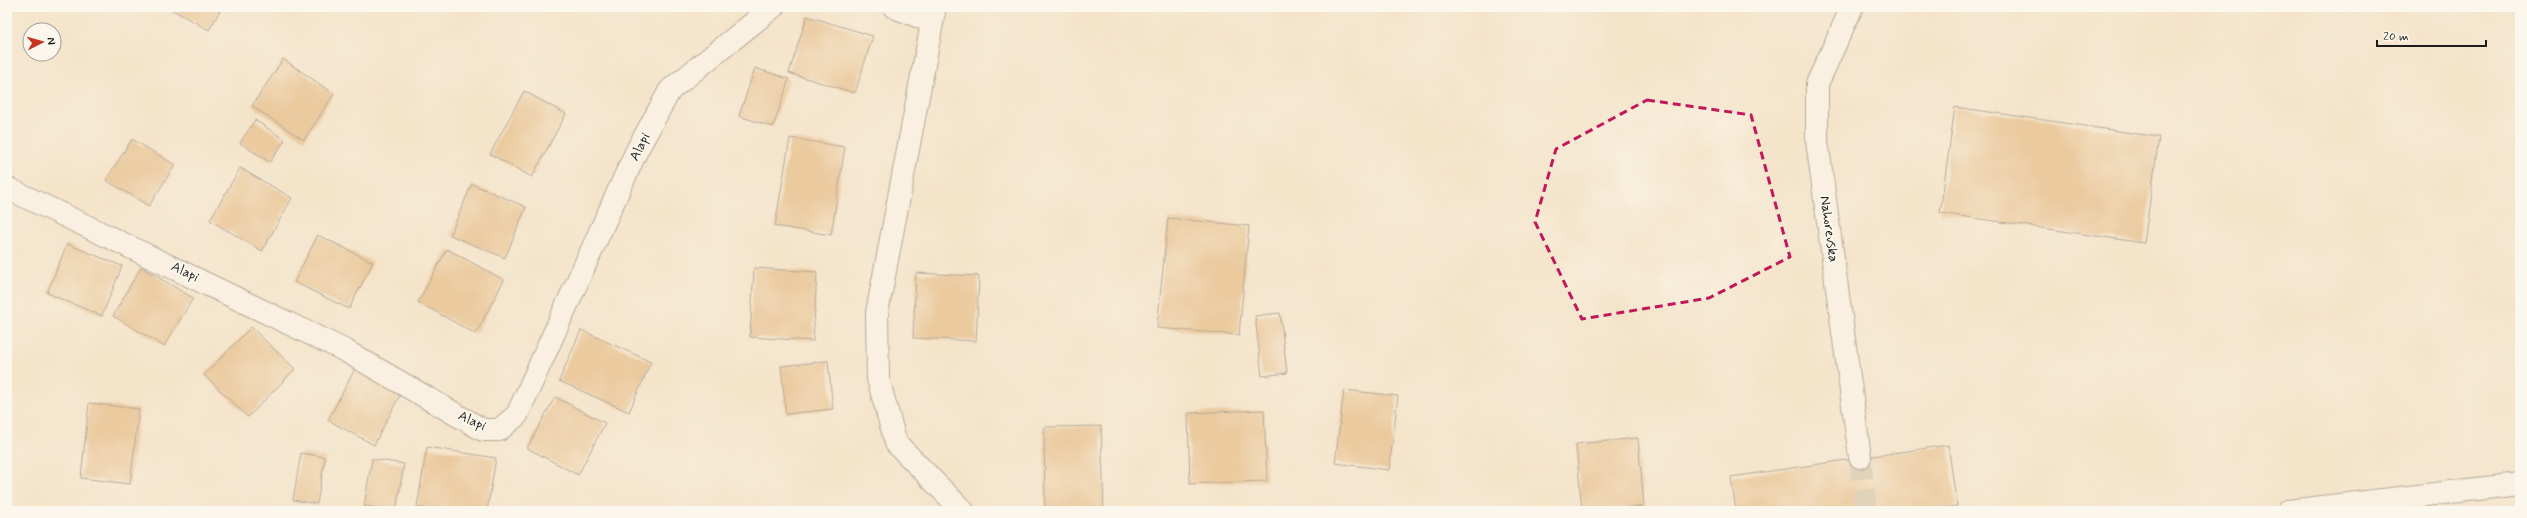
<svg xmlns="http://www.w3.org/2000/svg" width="2527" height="518" viewBox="0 0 2527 518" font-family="Mynerve,sans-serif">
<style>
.building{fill:#dfaa69}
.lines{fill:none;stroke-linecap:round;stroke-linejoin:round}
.minor-tunnel{stroke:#c9bca7;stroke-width:22;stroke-dasharray:22 11;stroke-linecap:butt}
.minor-casing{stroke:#686259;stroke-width:24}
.minor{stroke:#fff;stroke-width:22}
.marked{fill:none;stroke:#c2185b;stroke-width:3;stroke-dasharray:8 5;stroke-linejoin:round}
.labels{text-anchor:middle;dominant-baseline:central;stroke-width:4;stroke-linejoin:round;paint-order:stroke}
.street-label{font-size:14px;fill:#1c1c1c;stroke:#fbf7ec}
</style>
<rect width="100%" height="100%" fill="#fbf7ec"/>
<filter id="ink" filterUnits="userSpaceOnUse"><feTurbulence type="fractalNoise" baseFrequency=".025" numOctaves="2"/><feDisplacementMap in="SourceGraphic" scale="8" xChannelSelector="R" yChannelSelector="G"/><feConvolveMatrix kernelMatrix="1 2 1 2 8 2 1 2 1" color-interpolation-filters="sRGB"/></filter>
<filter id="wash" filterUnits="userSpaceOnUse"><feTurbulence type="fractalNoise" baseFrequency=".012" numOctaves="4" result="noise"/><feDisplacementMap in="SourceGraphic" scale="16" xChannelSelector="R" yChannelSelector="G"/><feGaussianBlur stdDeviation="0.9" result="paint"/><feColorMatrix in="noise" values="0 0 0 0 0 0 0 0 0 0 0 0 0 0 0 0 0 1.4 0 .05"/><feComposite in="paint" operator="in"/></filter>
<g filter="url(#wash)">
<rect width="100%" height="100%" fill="#f4e4ca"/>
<g id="blocks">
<g class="building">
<polygon points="167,7 222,7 209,30"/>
<polygon points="807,16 873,36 855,93 789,73"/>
<polygon points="283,59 334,94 304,140 252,106"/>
<polygon points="755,68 789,79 773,127 739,116"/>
<polygon points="524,91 566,114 532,177 490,154"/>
<polygon points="1955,107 2159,137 2144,243 1940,213"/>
<polygon points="255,120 285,140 270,162 240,143"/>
<polygon points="790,138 845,147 831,235 775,226"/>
<polygon points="132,139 175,165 149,206 106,180"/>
<polygon points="240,168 292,198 262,251 210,220"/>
<polygon points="472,184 526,207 505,258 450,235"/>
<polygon points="1168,218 1249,226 1239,335 1157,328"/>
<polygon points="318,235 373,262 349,309 294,282"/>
<polygon points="67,244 122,266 102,316 47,293"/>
<polygon points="447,249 504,280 476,334 418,302"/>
<polygon points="141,267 193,298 164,346 113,316"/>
<polygon points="754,268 817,272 813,341 750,337"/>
<polygon points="916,273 979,276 976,341 913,338"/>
<polygon points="1280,313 1287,373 1262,376 1255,316"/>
<polygon points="251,327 295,369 248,417 204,375"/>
<polygon points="581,330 651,362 629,412 559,381"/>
<polygon points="828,361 833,409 786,414 781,366"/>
<polygon points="355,369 401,393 374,445 328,420"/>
<polygon points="1344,390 1398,396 1389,470 1335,463"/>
<polygon points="555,397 605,423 578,475 527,448"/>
<polygon points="89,403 139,409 130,484 81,478"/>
<polygon points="1264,410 1267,481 1190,484 1188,413"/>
<polygon points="1101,426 1104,511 1045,511 1044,427"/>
<polygon points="1638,438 1644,506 1582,511 1576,444"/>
<polygon points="1948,445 1957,506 1920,511 1736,511 1731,477"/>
<polygon points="427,447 496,458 487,511 440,511 417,507"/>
<polygon points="301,453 325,457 317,504 293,500"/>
<polygon points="372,459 404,464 396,511 364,506"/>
</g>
</g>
</g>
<g filter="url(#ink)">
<use href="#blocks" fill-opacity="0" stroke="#686259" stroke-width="1"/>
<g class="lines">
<polyline class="minor-tunnel" points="1860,457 1866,511"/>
<g class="minor-casing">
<g id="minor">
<polyline points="894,7 932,22"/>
<polyline points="935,7 877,313 878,379 896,443 963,511"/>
<polyline points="1852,7 1817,84 1817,141 1860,457"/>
<polyline points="7,188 344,350 483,430 499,430 517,415 637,150 670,90 773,7"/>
<polyline points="2288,511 2520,484"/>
</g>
</g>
<use href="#minor" class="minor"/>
</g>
</g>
<path d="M0 0H2527V518H0ZM1647,100L1751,115L1790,257L1709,298L1582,319L1535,222L1556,149Z" fill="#f4e4ca" fill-opacity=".55" fill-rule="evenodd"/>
<path class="marked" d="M1647,100L1751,115L1790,257L1709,298L1582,319L1535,222L1556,149Z"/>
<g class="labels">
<g class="street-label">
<text transform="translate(640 147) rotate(-63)">Alapi</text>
<text transform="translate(1829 229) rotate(82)">Nahorevska</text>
<text transform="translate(185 272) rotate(26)">Alapi</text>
<text transform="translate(472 421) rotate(25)">Alapi</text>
</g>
</g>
<rect width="2527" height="518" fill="none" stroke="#fbf7ec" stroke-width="24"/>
<g transform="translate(42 42) rotate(84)"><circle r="19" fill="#fbf7ec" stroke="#a29f99"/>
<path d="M0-3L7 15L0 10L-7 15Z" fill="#c8321e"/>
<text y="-6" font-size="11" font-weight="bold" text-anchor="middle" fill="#1c1c1c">N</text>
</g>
<path d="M2377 40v6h109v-6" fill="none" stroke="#1c1c1c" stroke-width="2"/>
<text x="2383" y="40" font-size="12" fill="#1c1c1c" stroke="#fbf7ec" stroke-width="3" paint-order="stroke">20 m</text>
</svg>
